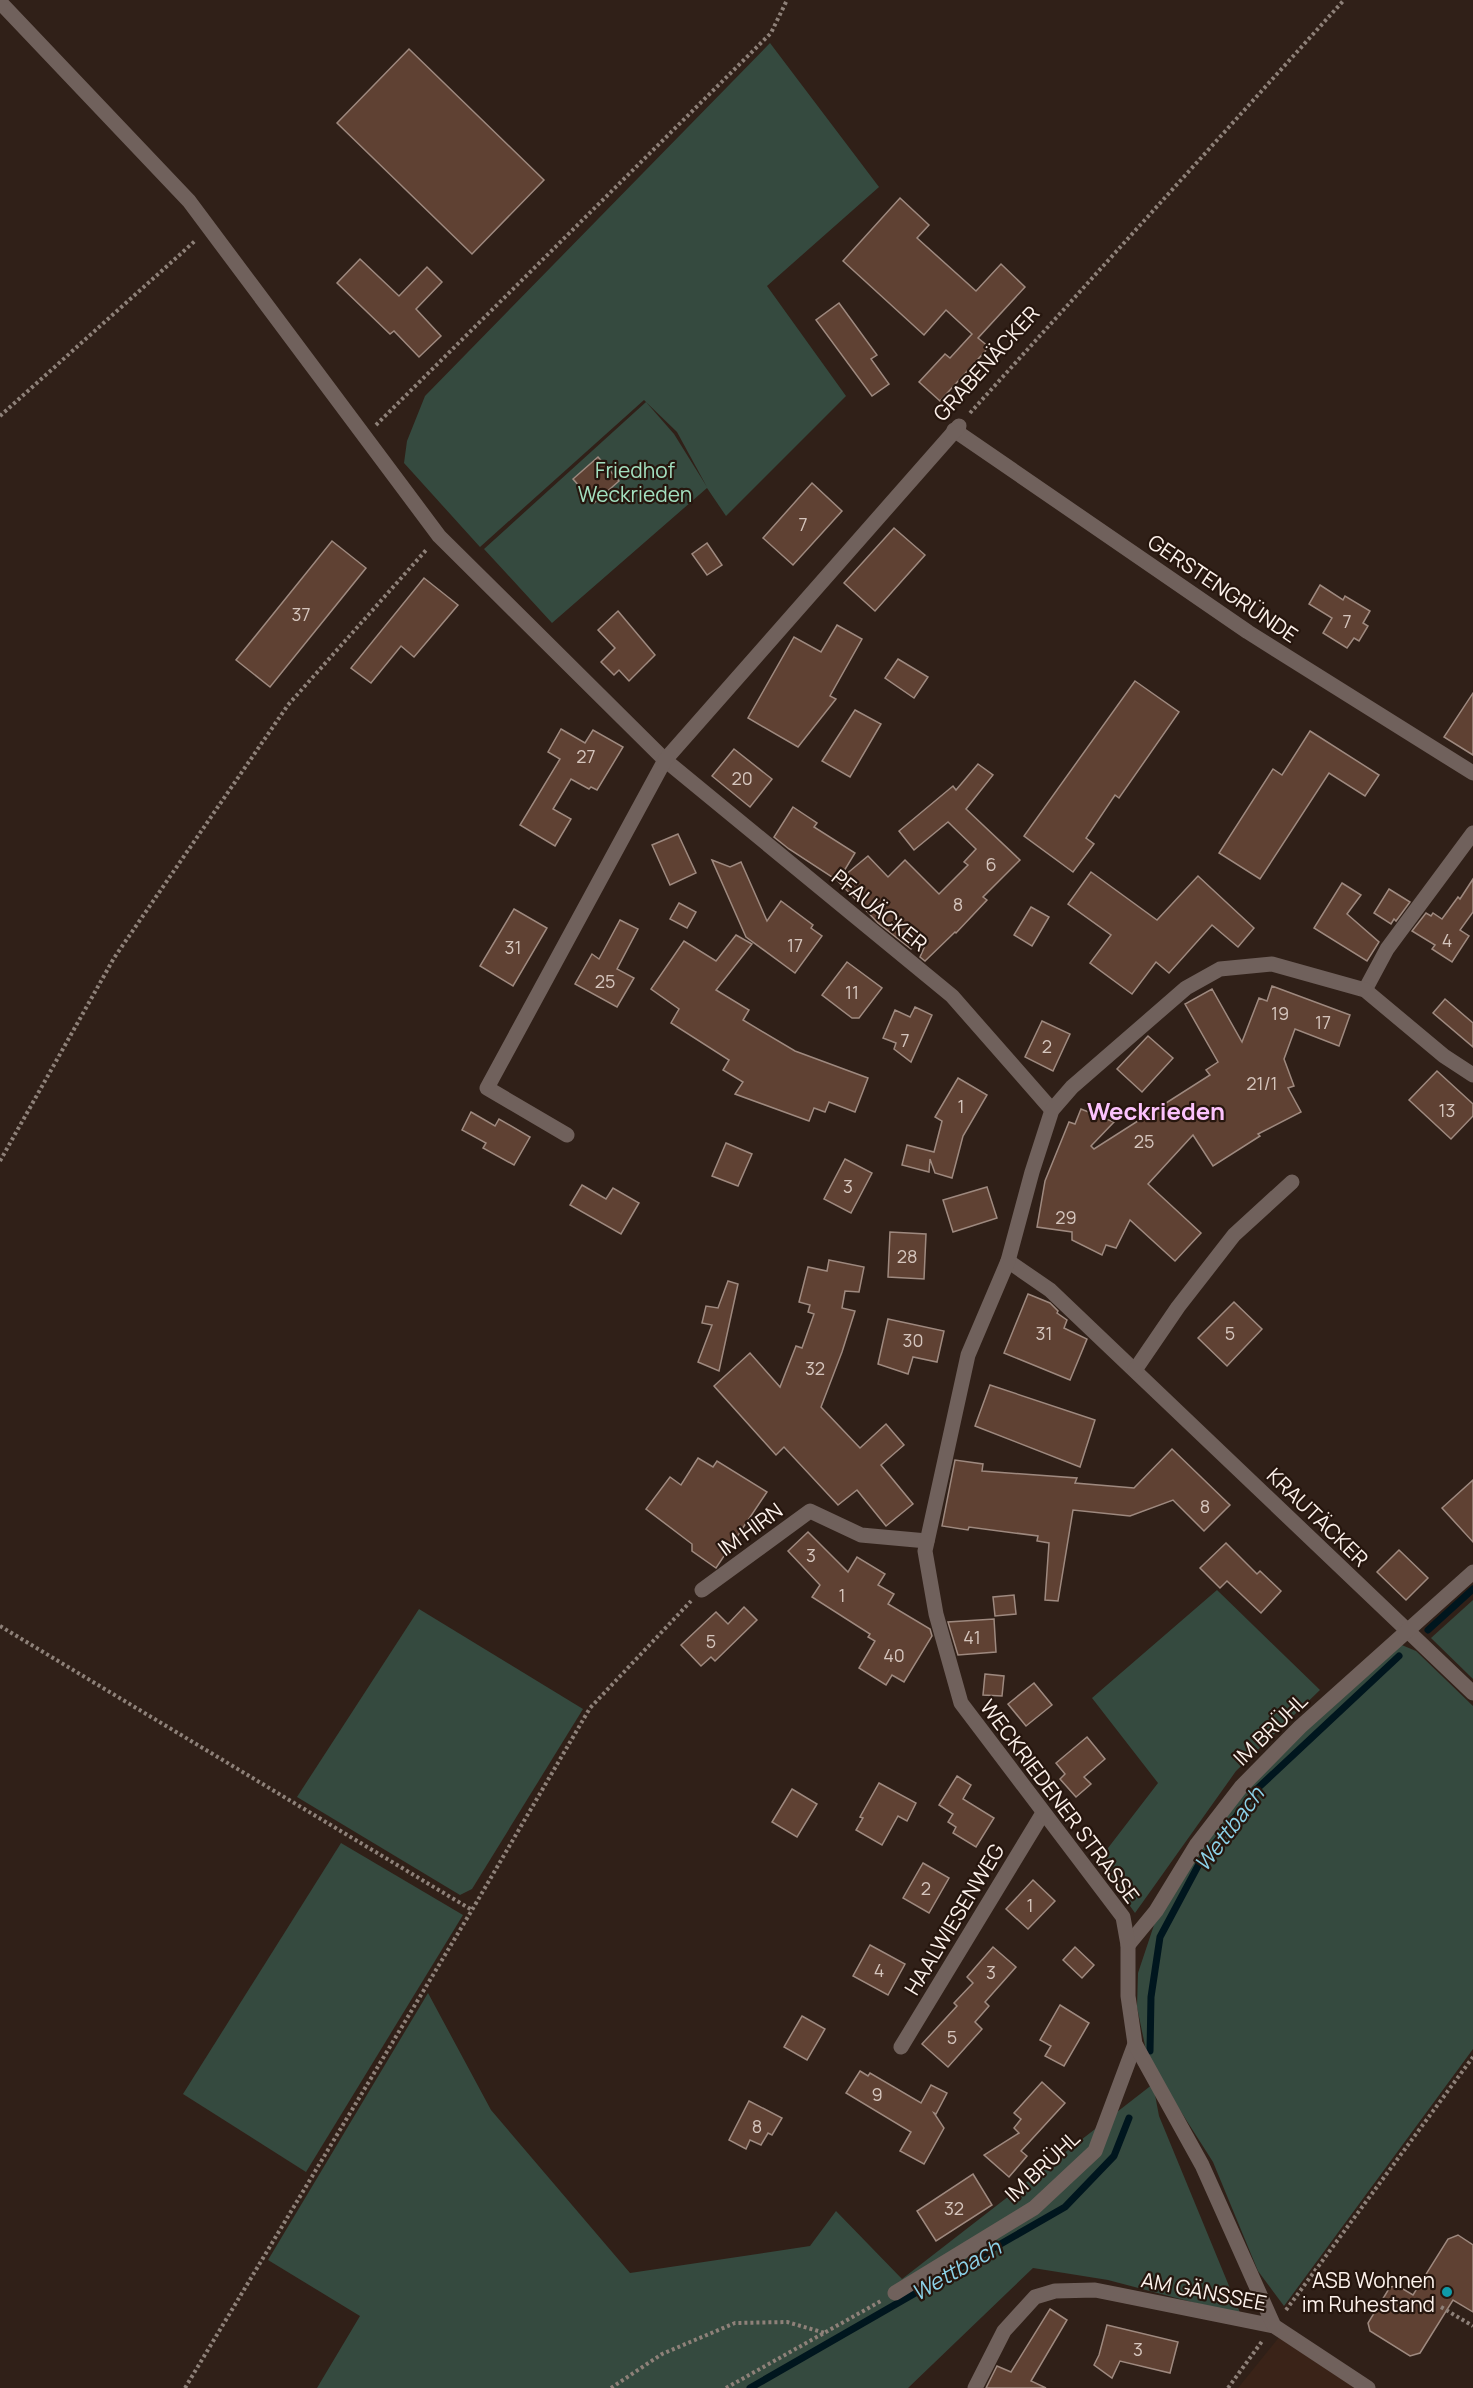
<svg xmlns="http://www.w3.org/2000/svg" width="1473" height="2388" viewBox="0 0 1473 2388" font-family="Manrope,sans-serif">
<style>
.built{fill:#3a2318}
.green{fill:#354a3f}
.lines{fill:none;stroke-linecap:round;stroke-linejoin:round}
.stream{stroke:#00161e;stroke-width:7}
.building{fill:#5f4133;stroke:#9e897f;stroke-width:1.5}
.path{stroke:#8e8179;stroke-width:4;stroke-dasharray:3 3;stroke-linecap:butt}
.minor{stroke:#70615c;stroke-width:15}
.culture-dot{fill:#0f9aa8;stroke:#26160e;stroke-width:2}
.labels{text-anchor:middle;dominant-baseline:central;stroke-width:4.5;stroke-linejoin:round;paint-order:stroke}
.number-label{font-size:18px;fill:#d5c5bd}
.street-label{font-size:21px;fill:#fcf1eb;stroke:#26160e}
.park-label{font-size:21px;fill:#a3e0c0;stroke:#26160e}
.poi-label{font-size:21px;fill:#fcf1eb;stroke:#26160e;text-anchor:end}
.water-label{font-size:22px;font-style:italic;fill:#8bd1e8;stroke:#26160e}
.quarter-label{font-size:24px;font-weight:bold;fill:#fcc2fd;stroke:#26160e}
</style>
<rect width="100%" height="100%" fill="#302018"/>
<polygon class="built" points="1280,2336 1365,2388 1238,2388"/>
<g class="green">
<polygon points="770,43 879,187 767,286 846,396 726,516 707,488 552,623 484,549 646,402 674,434 707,487 677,432 644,400 480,547 404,463 407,441 425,396"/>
<polygon points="1217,1590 1320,1690 1236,1771 1135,1913 1098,1861 1158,1783 1092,1698"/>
<polygon points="1473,1600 1473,1679 1431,1638"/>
<polygon points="419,1609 583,1709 472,1889 460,1895 297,1797"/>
<polygon points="1397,1643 1416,1651 1473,1706 1473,2049 1284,2306 1258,2271 1213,2162 1148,2060 1137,2007 1138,1973 1154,1925 1182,1870 1249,1779"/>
<polygon points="341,1843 463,1915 306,2172 183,2094"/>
<polygon points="428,1993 491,2110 630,2273 810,2246 836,2211 902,2279 1153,2084 1159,2116 1241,2315 1108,2280 1033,2268 908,2388 317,2388 360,2316 268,2260"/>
</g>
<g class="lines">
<g class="stream">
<polyline points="1428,1630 1473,1589"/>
<polyline points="1150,2051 1151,1997 1160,1937 1199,1864 1259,1787 1399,1656"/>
<polyline points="750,2388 1065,2207 1114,2156 1129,2118"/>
</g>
</g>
<g class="building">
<polygon points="409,49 544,180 472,254 337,123"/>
<polygon points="900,198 929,225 917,238 976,291 1001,264 1025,287 978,338 989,347 940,401 919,382 945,354 950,358 972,334 946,310 924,335 843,261"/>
<polygon points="360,259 399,296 427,267 442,282 416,309 441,336 419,357 394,331 390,334 337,283"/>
<polygon points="839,303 877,355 871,359 889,384 872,396 816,320"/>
<polygon points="598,457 619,481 594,503 573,479"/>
<polygon points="812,483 842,511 793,565 763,538"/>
<polygon points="894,528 925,555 875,611 844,583"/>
<polygon points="332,541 366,568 270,687 236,660"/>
<polygon points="707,543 722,565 707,575 692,554"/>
<polygon points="424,578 458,605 414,657 401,646 371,683 351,668"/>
<polygon points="1320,585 1343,600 1345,596 1370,611 1363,623 1368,626 1359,641 1354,638 1347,648 1323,633 1332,618 1309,604"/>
<polygon points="618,611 655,655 629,681 619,670 614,675 601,662 615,648 598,630"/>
<polygon points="837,625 862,639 830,696 836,699 798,747 748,718 794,637 821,652"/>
<polygon points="898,659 928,677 914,698 885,678"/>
<polygon points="1135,681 1179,712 1119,798 1115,795 1086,838 1094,844 1073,872 1024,836"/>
<polygon points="1473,693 1473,755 1444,737"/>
<polygon points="855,710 881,724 850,777 822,761"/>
<polygon points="561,729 585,743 593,730 623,747 597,790 591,787 589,789 571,779 553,809 571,819 555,846 520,825 560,759 548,752"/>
<polygon points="1310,731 1379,775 1365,796 1329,773 1260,879 1219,853 1273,769 1282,775"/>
<polygon points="734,749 772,779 750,807 712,776"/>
<polygon points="978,764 993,775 966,809 1020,860 983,897 987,900 956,933 955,932 925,961 920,957 928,939 921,935 911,949 878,923 838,881 868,856 888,877 905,860 939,894 968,865 964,862 976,849 948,822 914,850 899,831 953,786 956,790"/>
<polygon points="793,807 817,823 814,827 855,853 838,881 789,849 774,837"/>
<polygon points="678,834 696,873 670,885 652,845"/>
<polygon points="712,860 730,867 741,862 767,921 781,901 813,925 811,928 822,936 795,973 746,937"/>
<polygon points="1091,872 1157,920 1198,876 1254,928 1238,947 1212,925 1169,973 1156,962 1132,994 1090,963 1111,935 1068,904"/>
<polygon points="1473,879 1473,912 1460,930 1469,936 1452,962 1432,949 1435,945 1412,931 1426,913 1431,916 1433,913 1442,919 1458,897 1460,899"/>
<polygon points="1342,883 1361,895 1347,914 1379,942 1367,961 1314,928"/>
<polygon points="1389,889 1410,902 1396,921 1394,919 1391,924 1374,913"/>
<polygon points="679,903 696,912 687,928 670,919"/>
<polygon points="1031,907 1049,917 1032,946 1014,935"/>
<polygon points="514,909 547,928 513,986 480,966"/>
<polygon points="620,920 638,929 617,969 634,978 617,1007 575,984 592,954 599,959"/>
<polygon points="736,935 752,944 716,990 749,1010 743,1020 795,1051 868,1078 855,1112 829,1102 825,1112 814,1108 809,1121 735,1094 743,1082 723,1070 729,1060 671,1023 679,1009 651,989 684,941 716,961"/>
<polygon points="847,962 882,988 859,1018 852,1018 822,995"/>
<polygon points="1272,986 1350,1015 1339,1046 1295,1029 1284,1059 1294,1086 1288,1088 1301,1112 1258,1134 1260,1136 1213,1166 1193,1135 1148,1184 1201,1233 1175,1261 1130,1220 1116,1248 1106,1245 1102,1255 1072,1240 1072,1232 1037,1227 1045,1181 1069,1122 1075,1124 1081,1109 1114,1122 1091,1146 1094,1149 1210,1075 1206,1070 1218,1062 1185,1004 1212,989 1242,1042 1259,998 1267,1001"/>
<polygon points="1445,999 1473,1023 1473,1047 1433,1013"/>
<polygon points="915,1007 932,1015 911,1062 894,1049 896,1043 883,1038 895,1010 910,1017"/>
<polygon points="1042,1021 1070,1034 1053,1071 1025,1057"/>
<polygon points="1148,1036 1173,1058 1142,1092 1117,1069"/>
<polygon points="1437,1071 1473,1104 1473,1116 1451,1139 1409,1100"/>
<polygon points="958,1078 987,1095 963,1136 952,1178 935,1173 930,1159 929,1172 902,1165 907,1145 934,1152 942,1121 935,1117"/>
<polygon points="471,1112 495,1126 499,1119 530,1137 514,1165 483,1148 486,1143 462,1130"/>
<polygon points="726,1143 752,1154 738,1186 712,1176"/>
<polygon points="845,1159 872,1173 851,1213 824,1199"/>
<polygon points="582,1185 606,1199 613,1188 639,1203 621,1234 570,1205"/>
<polygon points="987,1187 997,1218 953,1232 943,1200"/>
<polygon points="890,1232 926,1234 924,1279 888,1277"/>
<polygon points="829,1260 864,1267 859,1292 845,1291 842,1308 855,1311 842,1352 821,1407 860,1448 886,1424 904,1445 881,1465 913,1504 886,1526 857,1490 838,1505 784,1447 776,1455 714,1386 750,1353 780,1387 796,1346 802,1348 814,1314 808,1312 810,1305 799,1302 808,1267 827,1271"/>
<polygon points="728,1281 738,1284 719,1371 698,1362 712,1325 702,1323 706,1306 718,1308"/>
<polygon points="1028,1294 1050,1303 1058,1311 1057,1313 1067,1320 1064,1328 1087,1339 1070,1380 1004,1353"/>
<polygon points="1234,1302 1262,1329 1227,1366 1198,1338"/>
<polygon points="888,1319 944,1331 937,1362 913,1357 908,1374 878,1364"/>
<polygon points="990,1385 1095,1420 1080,1467 975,1426"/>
<polygon points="1172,1449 1230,1505 1204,1531 1173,1500 1130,1516 1073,1510 1058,1601 1045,1600 1049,1543 1037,1541 1038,1536 969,1527 968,1530 942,1526 955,1460 983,1464 982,1471 1077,1478 1075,1483 1134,1488"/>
<polygon points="698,1458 713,1467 717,1461 767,1492 716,1568 692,1551 692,1544 646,1509 670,1477 681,1485"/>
<polygon points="1473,1480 1473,1542 1442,1508"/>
<polygon points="808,1532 848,1572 857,1557 885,1574 878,1585 894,1594 888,1604 930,1629 932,1636 904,1682 892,1675 886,1685 859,1668 875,1641 868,1637 870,1634 812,1597 820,1585 788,1551"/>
<polygon points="1226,1543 1257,1574 1260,1571 1281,1591 1261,1613 1227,1581 1220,1588 1200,1568"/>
<polygon points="1399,1550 1428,1578 1406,1600 1377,1572"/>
<polygon points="1014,1595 1016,1614 995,1616 993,1597"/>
<polygon points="744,1607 757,1620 715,1661 711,1657 701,1666 681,1645 716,1612 728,1624"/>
<polygon points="994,1619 996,1652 958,1655 948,1622"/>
<polygon points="985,1674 1004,1676 1002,1696 983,1695"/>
<polygon points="1034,1683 1052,1705 1026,1726 1008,1704"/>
<polygon points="1087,1737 1105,1759 1084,1777 1091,1784 1076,1797 1060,1779 1065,1774 1056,1763"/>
<polygon points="957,1776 971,1785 963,1799 994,1818 976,1847 953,1833 956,1827 948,1822 953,1814 939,1805"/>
<polygon points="879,1783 916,1803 907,1821 898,1816 882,1845 856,1830 863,1818 860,1817"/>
<polygon points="792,1789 817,1804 797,1837 772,1822"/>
<polygon points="923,1863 949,1878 929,1913 903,1898"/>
<polygon points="1033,1880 1055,1901 1028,1929 1006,1909"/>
<polygon points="870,1945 905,1964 888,1995 853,1976"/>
<polygon points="993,1947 1016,1967 985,2002 989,2006 975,2022 982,2029 948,2067 922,2044 957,2006 954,2003 973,1983 967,1977"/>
<polygon points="1075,1947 1094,1965 1082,1978 1063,1960"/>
<polygon points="1060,2005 1089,2023 1064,2066 1045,2056 1051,2046 1040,2040"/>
<polygon points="802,2016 825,2029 807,2060 784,2047"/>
<polygon points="860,2071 868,2076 870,2073 921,2103 931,2085 947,2093 936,2114 934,2113 944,2128 924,2164 900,2151 911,2132 846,2093"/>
<polygon points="1042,2082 1065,2103 1021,2151 1027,2156 1009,2177 984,2155 1019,2133 1014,2128 1021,2119 1014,2113"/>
<polygon points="749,2101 782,2118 772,2135 768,2133 761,2145 750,2140 746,2149 729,2140"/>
<polygon points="973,2174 992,2205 936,2241 917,2211"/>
<polygon points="1458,2235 1473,2245 1473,2312 1453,2300 1420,2353 1410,2356 1370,2331 1368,2323 1390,2287 1398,2286 1413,2295 1448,2239"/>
<polygon points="1050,2309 1067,2320 1031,2381 1046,2388 986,2388 997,2366 1011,2372"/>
<polygon points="1107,2325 1178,2342 1170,2373 1120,2361 1112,2378 1094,2365 1099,2355"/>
</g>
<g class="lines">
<g class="path">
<polyline points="970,413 1344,0"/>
<polyline points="0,416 196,240"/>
<polyline points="376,425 771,33 787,0"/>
<polyline points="0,1161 114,958 288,705 427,549"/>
<polyline points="0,1626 472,1910"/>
<polyline points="1441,2307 1473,2326"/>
<polyline points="1286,2310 1473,2057"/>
<polyline points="185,2388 472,1910 590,1708 691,1601"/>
<polyline points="611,2388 662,2354 735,2323 787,2322 825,2333"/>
<polyline points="726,2388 881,2301"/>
<polyline points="1228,2388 1263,2340"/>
</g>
<g class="minor">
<polyline points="0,2 189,201 439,536 665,760 952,996 1052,1110"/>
<polyline points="954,430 1248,632 1473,773"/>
<polyline points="1365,990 1387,949 1473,833"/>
<polyline points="567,1135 487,1088 665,760 959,426"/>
<polyline points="1008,1261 1050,1290 1473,1693"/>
<polyline points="1135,1370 1178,1307 1234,1235 1292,1182"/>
<polyline points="702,1590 810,1511 861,1535 927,1541"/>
<polyline points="1128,1945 1156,1911 1197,1844 1241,1787 1300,1727 1473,1572"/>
<polyline points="901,2047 1043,1813"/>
<polyline points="895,2293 1034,2208 1095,2151 1135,2044"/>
<polyline points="975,2388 1004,2331 1035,2297 1055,2291 1095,2290 1274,2326"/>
<polyline points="1368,2388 1274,2326 1202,2165 1135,2044 1128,1996 1128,1945 1123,1917 961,1703 936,1614 925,1551 968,1355 1008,1261 1032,1172 1052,1110 1072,1087 1186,988 1220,969 1272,964 1365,990 1444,1056 1473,1075"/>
</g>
</g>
<circle class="culture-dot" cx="1447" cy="2292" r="6"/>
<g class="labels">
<g class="number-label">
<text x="803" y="524">7</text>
<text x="301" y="614">37</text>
<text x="1347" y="621">7</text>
<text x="586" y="756">27</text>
<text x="742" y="778">20</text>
<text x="991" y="864">6</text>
<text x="958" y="904">8</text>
<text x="1447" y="940">4</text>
<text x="795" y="945">17</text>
<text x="513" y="947">31</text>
<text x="605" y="981">25</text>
<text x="852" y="992">11</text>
<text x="1280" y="1013">19</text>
<text x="1323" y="1022">17</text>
<text x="905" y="1040">7</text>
<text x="1047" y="1046">2</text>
<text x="1262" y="1083">21/1</text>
<text x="961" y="1106">1</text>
<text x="1447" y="1110">13</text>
<text x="1144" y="1141">25</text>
<text x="848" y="1186">3</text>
<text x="1066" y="1217">29</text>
<text x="907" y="1256">28</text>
<text x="1044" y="1333">31</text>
<text x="1230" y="1333">5</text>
<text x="913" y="1340">30</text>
<text x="815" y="1368">32</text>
<text x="1205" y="1506">8</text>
<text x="811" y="1555">3</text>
<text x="842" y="1595">1</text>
<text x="972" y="1637">41</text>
<text x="711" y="1641">5</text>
<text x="894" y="1655">40</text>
<text x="926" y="1888">2</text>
<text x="1030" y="1905">1</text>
<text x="879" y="1970">4</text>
<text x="991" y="1972">3</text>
<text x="952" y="2037">5</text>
<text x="877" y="2094">9</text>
<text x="757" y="2126">8</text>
<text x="954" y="2208">32</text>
<text x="1138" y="2349">3</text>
</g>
<g class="street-label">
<text transform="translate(986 363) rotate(-48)">GRABENÄCKER</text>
<text transform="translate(1223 588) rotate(34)">GERSTENGRÜNDE</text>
<text transform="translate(880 910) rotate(39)">PFAUÄCKER</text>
<text transform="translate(1318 1517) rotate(44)">KRAUTÄCKER</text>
<text transform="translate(750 1529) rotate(-36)">IM HIRN</text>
<text transform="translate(1270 1729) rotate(-44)">IM BRÜHL</text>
<text transform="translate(1060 1801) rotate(53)">WECKRIEDENER STRASSE</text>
<text transform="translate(954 1919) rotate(-59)">HAALWIESENWEG</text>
<text transform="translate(1042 2166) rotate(-43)">IM BRÜHL</text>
<text transform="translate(1204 2291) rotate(11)">AM GÄNSSEE</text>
</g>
<g class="park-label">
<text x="635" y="470">Friedhof<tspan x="635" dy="24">Weckrieden</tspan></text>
</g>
<g class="poi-label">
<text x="1435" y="2280">ASB Wohnen<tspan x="1435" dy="24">im Ruhestand</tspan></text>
</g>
<g class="water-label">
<text transform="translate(1229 1829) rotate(-53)">Wettbach</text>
<text transform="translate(956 2270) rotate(-30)">Wettbach</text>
</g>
<g class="quarter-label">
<text x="1156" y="1110">Weckrieden</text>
</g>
</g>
</svg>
